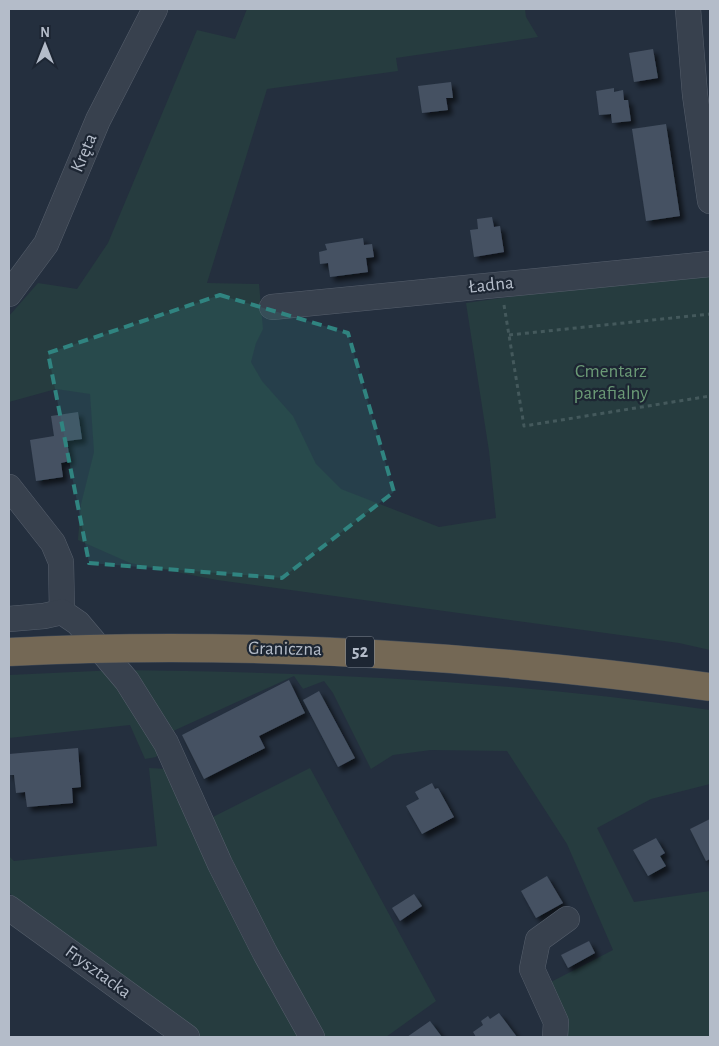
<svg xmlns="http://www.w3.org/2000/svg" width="719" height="1046" viewBox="0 0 719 1046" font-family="'Alegreya Sans',sans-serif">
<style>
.green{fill:#263c3f}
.building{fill:#455162;filter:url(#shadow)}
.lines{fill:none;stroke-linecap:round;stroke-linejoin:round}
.minor-casing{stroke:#565f6c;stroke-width:26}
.path{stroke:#44595c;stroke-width:3;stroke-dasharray:4 4;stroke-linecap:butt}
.minor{stroke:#38414e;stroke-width:25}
.highway-bridge-casing{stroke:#434c59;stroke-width:29;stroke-linecap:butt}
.highway-bridge{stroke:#746855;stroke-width:28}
.marked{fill:#308480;fill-opacity:0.2;stroke:#308480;stroke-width:4;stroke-dasharray:10 6;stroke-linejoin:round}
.labels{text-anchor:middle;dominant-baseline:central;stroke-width:4.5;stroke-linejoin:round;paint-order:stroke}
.shield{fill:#1d2633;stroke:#878f9c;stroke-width:1}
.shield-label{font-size:18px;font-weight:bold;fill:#b4bcc9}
.street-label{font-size:19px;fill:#b4bcc9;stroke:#1d2633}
.park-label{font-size:19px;fill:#6b9a76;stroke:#1d2633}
</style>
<defs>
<filter id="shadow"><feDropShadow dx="4.5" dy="4.5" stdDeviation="2.5" flood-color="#0009"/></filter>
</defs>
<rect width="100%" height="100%" fill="#242f3e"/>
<g class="green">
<polygon points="247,9 525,9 526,17 538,37 396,58 398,71 267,89 207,283 259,284 263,329 256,343 251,362 262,381 293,416 316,464 341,489 439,527 496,518 489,451 466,303 710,269 710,650 679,643 217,580 130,563 78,540 81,504 94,452 90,394 56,389 9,402 9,316 38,283 77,289 108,243 197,30 235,39"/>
<path d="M117,670C317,672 512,681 710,710V784L651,799L597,828L634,902L710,891V1037H568L547,984L613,950L567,844L507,751L431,750L393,755L371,769L333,693L324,681L303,689L294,676L171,732L156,757L145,759L130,725L9,738V675Z"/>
<polygon points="149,768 167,769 306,1037 197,1037 9,893 9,856 14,861 157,846"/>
<polygon points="310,768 436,1001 386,1037 319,1037 211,818"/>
</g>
<g class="building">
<polygon points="653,49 658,78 634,82 629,53"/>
<polygon points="451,82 453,98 446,98 448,110 422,113 418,86"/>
<polygon points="614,88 614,92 623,90 624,100 628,100 631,121 612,123 611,114 599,115 596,91"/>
<polygon points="666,124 680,216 646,221 632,129"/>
<polygon points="492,217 494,227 500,226 504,252 474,257 470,230 478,229 477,219"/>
<polygon points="363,238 364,245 372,244 374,257 366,258 368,272 330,277 328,263 320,264 319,252 327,250 325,244"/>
<polygon points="78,412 82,439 67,441 70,461 61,463 63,477 36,481 30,440 54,436 51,416"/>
<polygon points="289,680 305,713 259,736 265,748 204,779 182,735"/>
<polygon points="319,691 355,758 338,767 303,700"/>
<polygon points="78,748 81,787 72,788 73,803 27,807 25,792 16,793 14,775 9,775 9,754"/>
<polygon points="432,783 435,789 438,788 454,817 422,834 406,806 419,799 415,792"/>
<polygon points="710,819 710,859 706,861 690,829"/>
<polygon points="656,838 665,853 660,856 666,866 648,876 633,850"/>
<polygon points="547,876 563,903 536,918 521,891"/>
<polygon points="414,894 422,906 400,921 392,908"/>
<polygon points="589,941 595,953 568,968 561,955"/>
<polygon points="499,1013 517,1037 476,1037 473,1032 483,1025 481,1021 488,1016 490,1019"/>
<polygon points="430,1021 442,1037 407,1037"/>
</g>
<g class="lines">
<g class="minor-casing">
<g id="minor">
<polyline points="688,9 695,95 710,201"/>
<polyline points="9,294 46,244 98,120 155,9"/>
<polyline points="272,307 710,264"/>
<polyline points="9,487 53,543 61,562 62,612"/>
<polyline points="9,619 44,616 62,612 78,623 127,681 166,743 220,864 265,953 312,1037"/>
<polyline points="9,908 187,1037"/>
<polyline points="555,1037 556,1022 532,969 538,940 567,919"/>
</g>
</g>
<g class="path">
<polyline points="504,305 524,426 710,396"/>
<polyline points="509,335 710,314"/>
</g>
<use href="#minor" class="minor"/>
<g class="highway-bridge-casing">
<path id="highway-bridge" d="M9,652C244,640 477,655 710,687"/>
</g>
<use href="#highway-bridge" class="highway-bridge"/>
</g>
<path class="marked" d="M220,295L348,333L394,492L282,578L89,563L48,353Z"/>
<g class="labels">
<rect class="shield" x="346" y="636.5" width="28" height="31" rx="4"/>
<g class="shield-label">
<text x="360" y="652">52</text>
</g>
<g class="street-label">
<text transform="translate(84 153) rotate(-67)">Kręta</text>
<text transform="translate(491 285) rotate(-6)">Ładna</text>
<text transform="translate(285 649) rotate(1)">Graniczna</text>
<text transform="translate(98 972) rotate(36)">Frysztacka</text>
</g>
<g class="park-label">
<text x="611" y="371">Cmentarz<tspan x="611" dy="22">parafialny</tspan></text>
</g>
</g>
<rect width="719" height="1046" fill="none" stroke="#b4bcc9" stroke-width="20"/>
<g transform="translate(45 45)" stroke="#1d2633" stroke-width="4" paint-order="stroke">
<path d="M0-4L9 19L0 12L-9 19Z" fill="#b4bcc9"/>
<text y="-8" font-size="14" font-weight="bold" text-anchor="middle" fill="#b4bcc9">N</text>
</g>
</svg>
